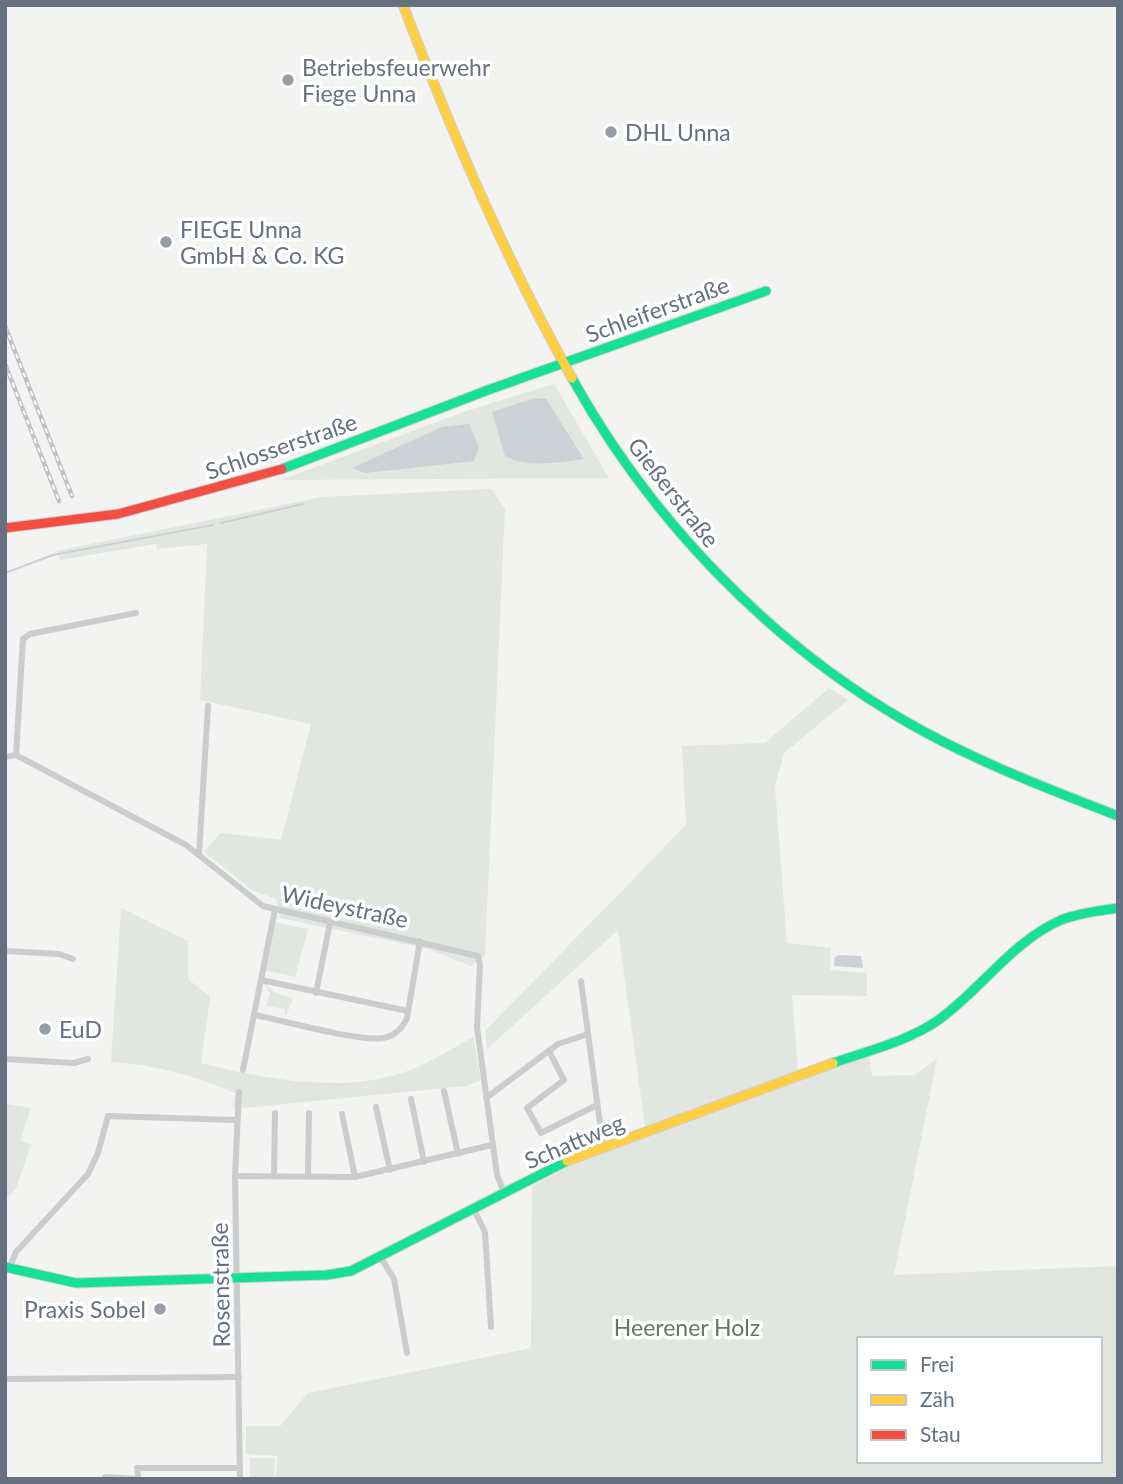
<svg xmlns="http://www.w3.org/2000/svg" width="1123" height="1484" viewBox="0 0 1123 1484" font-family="Lato,sans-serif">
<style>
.green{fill:#e2e6e0;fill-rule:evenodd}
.water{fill:#ccd1d5}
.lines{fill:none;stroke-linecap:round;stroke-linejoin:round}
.stream{stroke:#ccd1d5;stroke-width:2}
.fast-casing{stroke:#cfcfd0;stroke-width:11}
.slow-casing{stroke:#cfcfd0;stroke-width:11}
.jam-casing{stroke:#cfcfd0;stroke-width:11}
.street{stroke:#cbcccd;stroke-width:6}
.fast{stroke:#16e098;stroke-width:9}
.slow{stroke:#ffcf43;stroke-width:9}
.jam{stroke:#f24e42;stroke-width:9}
.rail-casing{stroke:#c0c1c2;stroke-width:4.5}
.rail{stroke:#fff;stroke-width:2;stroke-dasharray:5;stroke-linecap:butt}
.poi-dot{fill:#979ea7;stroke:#fff;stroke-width:2.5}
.labels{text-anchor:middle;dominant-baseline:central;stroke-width:7;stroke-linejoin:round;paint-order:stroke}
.poi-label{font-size:23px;fill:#66717f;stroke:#fff;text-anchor:start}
.street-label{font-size:23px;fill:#66717f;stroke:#fff}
.park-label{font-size:23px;fill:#667764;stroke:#fff}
</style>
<rect width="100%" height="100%" fill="#f3f3f2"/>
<g class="green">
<polygon points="554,384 609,478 281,480 466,411"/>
<polygon points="491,489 505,508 485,955 471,966 428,949 280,918 276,899 252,890 204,852 221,833 281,840 311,724 200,700 207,544 157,549 156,544 60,560 56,551 322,497"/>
<path d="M829,688L848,700L784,753L775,786L787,943L831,948L830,970L867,973V996L792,995L798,1069H827L869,1056L872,1076L915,1075L937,1059L894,1275L1118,1266V1479H275L278,1456L246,1454V1426H280L308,1393L531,1348L532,1186L603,1149L646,1134L618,930L487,1049L485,1031L686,825L682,746L765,743ZM859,1339H1100V1461H859Z"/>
<path d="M121,908L188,941V979L210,997L201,1063C265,1079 341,1094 405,1072C428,1064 451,1049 473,1037L481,1080L466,1086L233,1109L235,1093C194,1075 156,1065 111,1062Z"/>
<polygon points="273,922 308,929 295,977 263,970"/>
<polygon points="263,982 276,993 293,998 286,1016 284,1009 266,1006 270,993"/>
<polygon points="5,1104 31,1108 20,1140 31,1145 16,1188 5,1200"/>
<polygon points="250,1458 275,1458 274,1479 250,1479"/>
</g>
<g class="water">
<path d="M535,398L546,399L584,459C559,462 528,469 505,456L492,412Z"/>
<polygon points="469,424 479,447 474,461 365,473 352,468 442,427"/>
<polygon points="839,955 861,956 863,968 834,966 835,957"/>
</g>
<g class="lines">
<g class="stream">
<polyline points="221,523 303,504"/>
<polyline points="5,573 53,555 213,525"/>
</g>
<g class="fast-casing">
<g id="fast">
<path d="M572,378C649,517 767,641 905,721C972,760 1046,788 1118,816"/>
<polyline points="282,469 488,390 766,291"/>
<path d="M833,1063C867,1051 906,1042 937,1021C980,991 1011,942 1061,920C1079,913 1099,911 1118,908"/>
<polyline points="5,1267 76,1283 327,1275 351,1271 567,1161"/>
</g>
</g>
<g class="slow-casing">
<g id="slow">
<path d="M403,5C452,133 505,258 572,378"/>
<polyline points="567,1161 833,1063"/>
</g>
</g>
<g class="jam-casing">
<polyline id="jam" points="5,528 118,514 282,469"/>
</g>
<g class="street">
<polyline points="16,755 23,639 30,634 136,613"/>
<polyline points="5,757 16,755 186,845 263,906 478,956 480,965 477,1027 497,1175 504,1193"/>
<polyline points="199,855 208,706"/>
<polyline points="5,951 59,954 73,959"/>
<polyline points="261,980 408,1011"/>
<polyline points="581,981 603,1146"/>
<polyline points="316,993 330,923"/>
<path d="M254,1015C282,1020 358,1042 383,1038C395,1036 402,1029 407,1018L420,941"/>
<polyline points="549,1051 564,1080 527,1108 541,1133 597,1105"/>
<polyline points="5,1059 74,1063 88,1059"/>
<polyline points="243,1070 275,909"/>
<polyline points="444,1091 458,1154"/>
<polyline points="239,1092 235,1176 240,1479"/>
<polyline points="486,1098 558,1044 588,1034"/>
<polyline points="411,1099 424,1162"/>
<polyline points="376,1107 390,1170"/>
<polyline points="342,1114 355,1177"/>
<polyline points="235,1176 355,1177 492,1145"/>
<polyline points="274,1176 275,1113"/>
<polyline points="308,1176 309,1113"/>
<polyline points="474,1210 485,1232 491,1327"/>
<polyline points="381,1258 394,1279 407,1353"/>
<polyline points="10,1266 16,1252 88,1174 98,1153 108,1116 235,1120"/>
<polyline points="5,1379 239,1377"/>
<polyline points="138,1476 137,1468 240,1468"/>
<polyline points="105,1477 138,1479"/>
</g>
<use href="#fast" class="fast"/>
<use href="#slow" class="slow"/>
<use href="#jam" class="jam"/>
<g class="rail-casing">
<g id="rail">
<polyline points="5,326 72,496"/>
<polyline points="5,364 59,501"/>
</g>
</g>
<use href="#rail" class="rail"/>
</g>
<g class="poi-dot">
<circle cx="288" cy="80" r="7"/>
<circle cx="611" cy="132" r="7"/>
<circle cx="166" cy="242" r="7"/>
<circle cx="45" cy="1029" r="7"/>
<circle cx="160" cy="1309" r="7"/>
</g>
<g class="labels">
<g class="poi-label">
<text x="302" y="67">Betriebsfeuerwehr<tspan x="302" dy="26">Fiege Unna</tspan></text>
<text x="625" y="132">DHL Unna</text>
<text x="180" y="229">FIEGE Unna<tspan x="180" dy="26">GmbH &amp; Co. KG</tspan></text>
<text x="59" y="1029">EuD</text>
<text x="146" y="1309" text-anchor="end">Praxis Sobel</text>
</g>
<g class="street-label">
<text transform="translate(657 309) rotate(-20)">Schleiferstraße</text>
<text transform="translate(281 446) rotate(-19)">Schlosserstraße</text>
<text transform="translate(674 492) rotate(52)">Gießerstraße</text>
<text transform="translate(345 906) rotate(12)">Wideystraße</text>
<text transform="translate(574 1141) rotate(-23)">Schattweg</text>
<text transform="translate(220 1285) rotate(-91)">Rosenstraße</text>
</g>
<g class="park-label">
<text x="687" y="1327">Heerener Holz</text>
</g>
</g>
<rect width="1123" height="1484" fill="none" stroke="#66717f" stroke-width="14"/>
<rect x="857" y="1337" width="245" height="126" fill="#ffffff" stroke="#c2c6cc" stroke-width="2"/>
<rect x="871" y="1360" width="35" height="10" fill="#16e098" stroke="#c2c6cc" stroke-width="2"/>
<text x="920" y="1372" font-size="21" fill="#66717f">Frei</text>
<rect x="871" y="1395" width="35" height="10" fill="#ffcf43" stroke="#c2c6cc" stroke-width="2"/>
<text x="920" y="1407" font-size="21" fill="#66717f">Zäh</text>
<rect x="871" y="1430" width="35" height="10" fill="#f24e42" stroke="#c2c6cc" stroke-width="2"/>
<text x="920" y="1442" font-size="21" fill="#66717f">Stau</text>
</svg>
